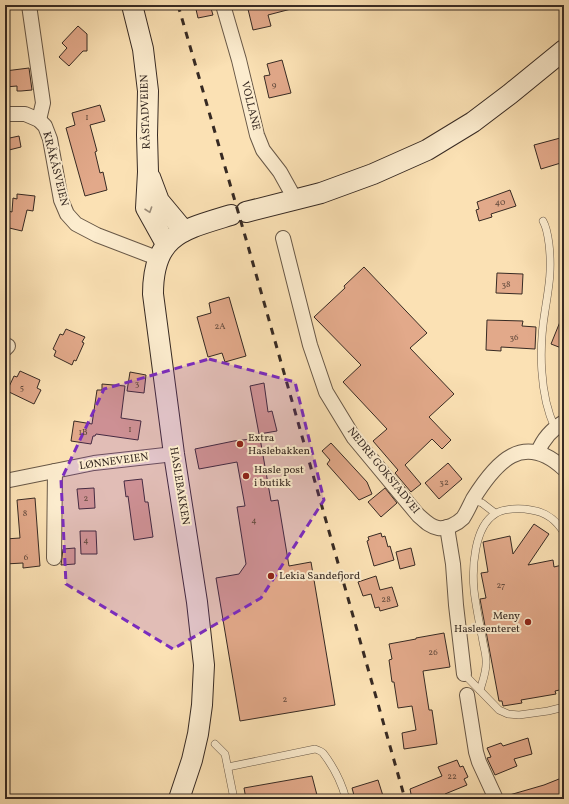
<svg xmlns="http://www.w3.org/2000/svg" width="569" height="804" viewBox="0 0 569 804" font-family="Vollkorn,serif">
<style>
.building{fill:#e2a98a;stroke:#372a23}
.lines{fill:none;stroke-linecap:round;stroke-linejoin:round}
.lane-casing{stroke:#685847;stroke-width:8}
.street-casing{stroke:#685847;stroke-width:16}
.secondary-casing{stroke:#372a23;stroke-width:22}
.lane{stroke:#fcecce;stroke-width:7}
.street{stroke:#fcecce;stroke-width:14}
.secondary{stroke:#fcecce;stroke-width:20}
.rail{stroke:#372a23;stroke-width:3;stroke-dasharray:7 7;stroke-linecap:butt}
.oneway{stroke:#9a8b78}
.marked{fill:#7b2cbf;fill-opacity:0.2;stroke:#7b2cbf;stroke-width:3;stroke-dasharray:8 5;stroke-linejoin:round}
.poi-dot{fill:#8f2418;stroke:#fcecce;stroke-width:1.5}
.labels{text-anchor:middle;dominant-baseline:central;stroke-width:4;stroke-linejoin:round;paint-order:stroke}
.number-label{font-size:9px;fill:#624a3d}
.street-label{font-size:11px;fill:#372a23;stroke:#fcecce}
.poi-label{font-size:11px;fill:#372a23;stroke:#fcecce;text-anchor:start}
</style>
<rect width="100%" height="100%" fill="#fbe1b4"/>
<filter id="stains"><feTurbulence type="fractalNoise" baseFrequency=".005" numOctaves="4"/><feColorMatrix values="0 0 0 0 .2 0 0 0 0 .09 0 0 0 0 .02 0 0 0 .5 -.17"/></filter>
<radialGradient id="worn" r=".72"><stop offset=".6" stop-color="#630" stop-opacity="0"/><stop offset="1" stop-color="#630" stop-opacity=".3"/></radialGradient>
<g class="building">
<polygon points="195,5 210,5 213,15 198,18"/>
<polygon points="247,5 290,5 291,9 268,15 271,26 253,30"/>
<polygon points="78,26 87,34 87,51 83,51 69,66 59,57 67,48 62,43"/>
<polygon points="282,60 291,93 269,98 264,76 270,75 267,64"/>
<polygon points="29,68 32,90 21,91 17,91 17,86 5,87 5,71"/>
<polygon points="100,105 105,121 90,125 97,151 95,152 100,173 103,172 107,190 85,196 66,128 75,125 72,113"/>
<polygon points="19,136 21,147 5,151 5,139"/>
<polygon points="564,137 564,162 541,169 534,145"/>
<polygon points="510,190 516,206 491,214 492,217 479,221 476,210 479,209 477,202"/>
<polygon points="17,194 35,196 33,211 27,210 22,231 5,227 5,210 12,212 13,198 17,199"/>
<polygon points="364,267 427,333 410,348 454,394 429,417 451,440 442,449 432,439 405,465 421,484 411,492 395,473 398,470 373,441 387,429 343,382 361,365 314,317 345,288 344,286"/>
<polygon points="497,273 523,274 522,294 496,293"/>
<polygon points="229,297 246,356 225,362 222,353 208,357 197,317 211,313 209,303"/>
<polygon points="564,312 564,349 551,344"/>
<polygon points="487,320 523,321 522,326 536,327 535,349 501,347 501,351 486,350"/>
<polygon points="66,329 85,337 82,342 84,343 76,361 74,360 72,365 54,356 56,351 53,349 60,334 63,335"/>
<polygon points="20,371 40,380 37,388 41,390 34,404 7,391 14,376 17,377"/>
<polygon points="130,372 146,375 144,393 127,391"/>
<polygon points="264,383 268,412 272,411 277,431 259,434 250,386"/>
<polygon points="102,384 125,386 121,418 141,421 138,440 96,434 95,436 93,436 91,444 71,441 74,421 92,424 97,390 102,390"/>
<polygon points="260,438 271,501 278,500 289,566 311,562 335,705 240,721 216,578 239,574 246,564 237,507 245,506 237,462 199,469 195,449 234,441"/>
<polygon points="331,443 367,482 372,494 359,500 327,464 330,460 322,451"/>
<polygon points="448,463 462,479 439,499 425,483"/>
<polygon points="142,479 145,502 148,502 153,537 134,540 128,496 126,497 124,481"/>
<polygon points="94,488 95,508 79,509 77,489"/>
<polygon points="385,488 397,503 381,517 368,502"/>
<polygon points="35,498 40,566 23,568 23,563 5,564 5,539 20,538 17,500"/>
<polygon points="534,524 549,534 528,565 553,560 554,567 562,565 564,580 560,581 564,601 564,611 562,612 564,622 564,689 555,691 556,694 521,700 522,703 503,706 502,701 499,701 480,599 486,598 481,573 488,572 483,542 510,536 513,554"/>
<polygon points="80,531 96,531 97,554 81,554"/>
<polygon points="381,533 382,537 385,536 388,547 390,546 394,560 374,566 367,541 369,540 368,537"/>
<polygon points="75,548 75,564 61,565 63,549"/>
<polygon points="411,548 415,565 400,569 396,552"/>
<polygon points="376,576 380,590 392,587 398,606 380,611 379,607 375,608 371,594 363,596 358,582"/>
<polygon points="444,633 450,667 423,671 429,710 432,710 437,744 404,749 402,733 416,730 412,706 398,708 394,682 392,682 389,660 392,659 389,644 416,639 416,638"/>
<polygon points="528,738 532,754 514,759 517,766 495,775 487,758 491,757 487,748 501,743 503,746"/>
<polygon points="457,760 460,767 463,766 468,777 464,779 467,785 445,794 448,799 412,799 410,789 442,776 438,767"/>
<polygon points="312,776 318,799 246,799 244,788"/>
<polygon points="564,777 564,799 507,799 506,796 544,785"/>
<polygon points="378,780 384,799 355,799 352,788"/>
</g>
<g class="lines">
<g class="lane-casing">
<g id="lane">
<path d="M543,221C547,228 548,236 549,244C552,270 549,286 545,311C539,347 539,394 555,428"/>
<polyline points="473,500 482,503 495,513"/>
<polyline points="464,674 499,710 508,714 519,715 548,711 564,707"/>
<path d="M480,690C483,680 487,670 486,660C486,654 484,648 483,642C480,625 476,608 474,590C472,568 474,527 495,514C503,508 521,508 531,510C546,512 556,519 564,533"/>
<polyline points="215,744 225,754 234,799"/>
<path d="M228,767L315,749C318,750 321,751 323,753C333,766 342,784 346,799"/>
</g>
</g>
<g class="street-casing">
<g id="street">
<polyline points="29,5 43,103 39,120"/>
<polyline points="223,5 239,60 257,135 263,150 280,172 295,199"/>
<polyline points="5,114 25,114 39,120 45,126 50,139 61,200 67,214 76,224 97,235 157,258"/>
<path d="M283,238L310,345L326,392L354,438L418,515C424,520 430,527 438,528C447,529 457,524 463,518C467,512 470,505 473,499C496,462 523,431 564,469"/>
<polyline points="5,349 8,346"/>
<path d="M538,452C543,439 552,429 564,422"/>
<polyline points="5,481 94,463 174,454"/>
<polyline points="447,527 453,564 456,605 464,674"/>
<polyline points="54,558 55,471"/>
<polyline points="467,695 476,752 479,762 496,799"/>
</g>
</g>
<g class="secondary-casing">
<g id="secondary">
<polyline points="132,5 143,49 148,91 147,135 148,172 146,208 166,244"/>
<polyline points="150,177 159,201 184,231"/>
<polyline points="246,212 321,193 373,174 427,150 473,122 510,94 564,50"/>
<path d="M179,799L192,760L198,734L202,705L204,665L197,602L174,454L153,294C153,235 182,230 231,215"/>
</g>
</g>
<use href="#lane" class="lane"/>
<use href="#street" class="street"/>
<use href="#secondary" class="secondary"/>
<polyline class="rail" points="178,5 248,246 405,799"/>
</g>
<defs><path id="oneway-chevron" d="M-2-3.5L2.5 0L-2 3.5" fill="none" stroke-width="1.6" stroke-linecap="round" stroke-linejoin="round"/></defs>
<use class="oneway" href="#oneway-chevron" transform="translate(149 210) rotate(71)"/>
<path class="marked" d="M209,359L295,382L324,500L261,598L173,649L66,584L61,480L104,389Z"/>
<g class="poi-dot">
<circle cx="240" cy="444" r="4"/>
<circle cx="246" cy="476" r="4"/>
<circle cx="271" cy="576" r="4"/>
<circle cx="528" cy="622" r="4"/>
</g>
<g class="labels">
<g class="number-label">
<text x="274" y="85">9</text>
<text x="87" y="117">1</text>
<text x="500" y="202">40</text>
<text x="506" y="284">38</text>
<text x="220" y="326">2A</text>
<text x="514" y="337">36</text>
<text x="137" y="383">3</text>
<text x="22" y="387">5</text>
<text x="130" y="429">1</text>
<text x="83" y="432">1B</text>
<text x="444" y="482">32</text>
<text x="86" y="498">2</text>
<text x="25" y="513">8</text>
<text x="254" y="520">4</text>
<text x="86" y="540">4</text>
<text x="26" y="557">6</text>
<text x="501" y="585">27</text>
<text x="386" y="599">28</text>
<text x="433" y="652">26</text>
<text x="285" y="699">2</text>
<text x="452" y="776">22</text>
</g>
<g class="street-label">
<text transform="translate(250 106) rotate(76)">VOLLANE</text>
<text transform="translate(146 112) rotate(-92)">RÅSTADVEIEN</text>
<text transform="translate(55 169) rotate(76)">KRÅKÅSVEIEN</text>
<text transform="translate(114 462) rotate(-8)">LØNNEVEIEN</text>
<text transform="translate(383 471) rotate(51)">NEDRE GOKSTADVEI</text>
<text transform="translate(179 486) rotate(81)">HASLEBAKKEN</text>
</g>
<g class="poi-label">
<text x="248" y="438">Extra<tspan x="248" dy="13">Haslebakken</tspan></text>
<text x="254" y="470">Hasle post<tspan x="254" dy="13">i butikk</tspan></text>
<text x="279" y="576">Lekia Sandefjord</text>
<text x="520" y="616" text-anchor="end">Meny<tspan x="520" dy="13">Haslesenteret</tspan></text>
</g>
</g>
<rect width="569" height="804" fill="none" stroke="#fbe1b4" stroke-width="20"/>
<rect x="6" y="6" width="557" height="792" fill="none" stroke="#372a23" stroke-width="2"/>
<rect x="10" y="10" width="549" height="784" fill="none" stroke="#372a23"/>
<rect width="100%" height="100%" filter="url(#stains)"/>
<rect width="100%" height="100%" fill="url(#worn)"/>
</svg>
